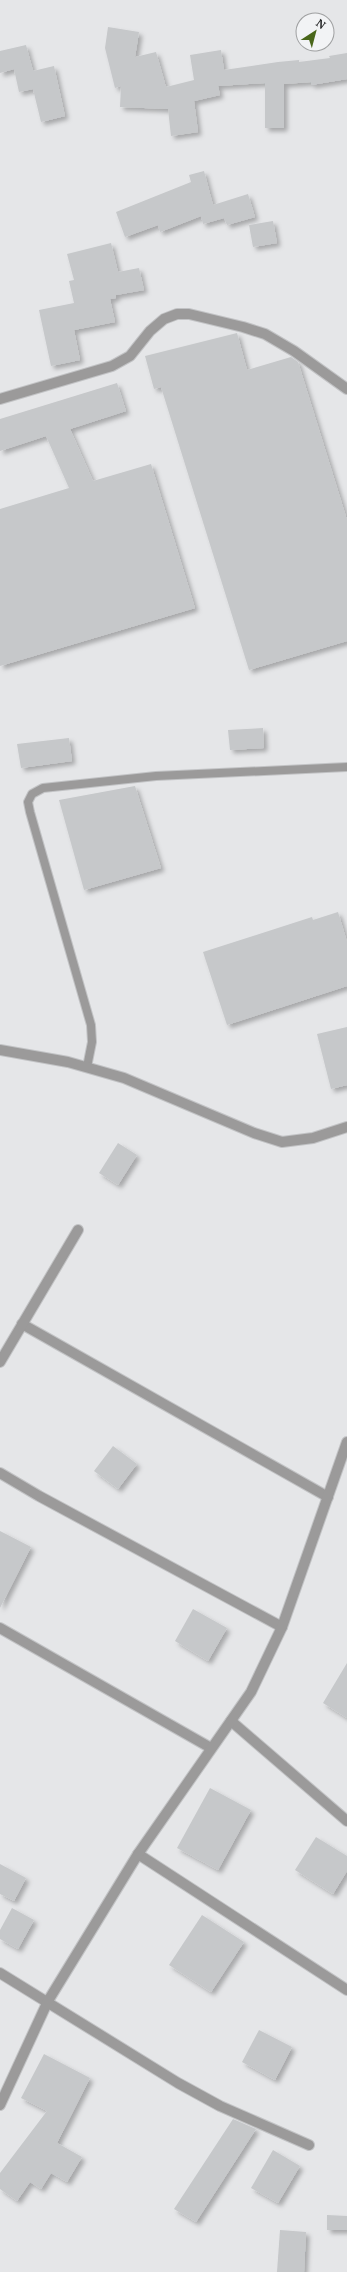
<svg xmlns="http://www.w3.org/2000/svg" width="347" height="2272" viewBox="0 0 347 2272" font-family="'PT Serif',serif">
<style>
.building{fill:#c6c8ca;filter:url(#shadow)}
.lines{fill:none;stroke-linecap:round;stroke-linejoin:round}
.lane-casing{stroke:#c2c3c5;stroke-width:10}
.street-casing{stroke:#c2c3c5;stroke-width:12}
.lane{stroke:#9b9a9a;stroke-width:8}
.street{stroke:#9b9a9a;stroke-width:10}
</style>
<defs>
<filter id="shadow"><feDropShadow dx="3.5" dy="3.5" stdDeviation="2" flood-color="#0004"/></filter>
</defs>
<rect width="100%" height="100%" fill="#e5e6e8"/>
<g class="building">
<polygon points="108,27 139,32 135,57 156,52 166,87 194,80 190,55 221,50 224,70 278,62 299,60 299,62 330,58 329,56 347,53 347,79 311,85 311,82 284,84 284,128 265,128 265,83 218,86 220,95 194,101 198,132 171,136 168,109 120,107 121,86 115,88 105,48"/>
<polygon points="26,45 33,71 54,66 65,116 41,122 33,89 19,92 14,69 0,73 0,51"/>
<polygon points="204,171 213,205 248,194 255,217 227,225 224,218 203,224 201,216 160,232 158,225 125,237 116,212 191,182 189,175"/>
<polygon points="273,221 277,243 253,247 249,225"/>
<polygon points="111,243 118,272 139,268 144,290 116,295 116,298 110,299 115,322 74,330 80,360 51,366 39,310 74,303 69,281 74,280 67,254"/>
<polygon points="237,333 247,370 291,357 298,362 347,520 347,641 249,670 161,387 154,389 145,356"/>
<polygon points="117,383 126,411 70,429 93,481 151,464 195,608 0,666 0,509 69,488 46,436 0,451 0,419"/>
<polygon points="263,728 264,748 230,750 228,730"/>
<polygon points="69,738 72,761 21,768 17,744"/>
<polygon points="135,786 161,868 84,890 59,800"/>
<polygon points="338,912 347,942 347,986 227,1025 203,952 312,917 313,920"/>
<polygon points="347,1027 347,1085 331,1089 317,1034"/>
<polygon points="118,1143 137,1155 118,1185 99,1173"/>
<polygon points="113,1446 137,1464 118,1489 94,1471"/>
<polygon points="0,1531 31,1547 0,1608"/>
<polygon points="193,1609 227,1628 208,1661 175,1641"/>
<polygon points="347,1663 347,1718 323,1703"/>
<polygon points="210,1788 251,1810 218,1870 177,1848"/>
<polygon points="316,1837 347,1856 347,1871 333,1894 295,1870"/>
<polygon points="0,1864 26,1878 14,1901 0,1894"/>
<polygon points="12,1908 34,1920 18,1949 0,1939 0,1930"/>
<polygon points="202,1915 244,1942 211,1992 169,1965"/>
<polygon points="259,2030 292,2047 275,2080 242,2062"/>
<polygon points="44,2054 90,2078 57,2143 82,2157 67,2182 51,2173 41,2189 30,2182 17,2201 0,2189 0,2173 47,2111 21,2098"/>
<polygon points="233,2119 256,2129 196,2222 174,2209"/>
<polygon points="273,2150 300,2166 278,2203 251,2188"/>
<polygon points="327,2215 347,2216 347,2230 327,2230"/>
<polygon points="280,2230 306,2232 304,2272 277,2272"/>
</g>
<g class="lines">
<g class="lane-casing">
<polyline id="lane" points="87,1067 92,1042 91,1025 30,812 28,802 32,794 43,788 156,776 347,767"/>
</g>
<g class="street-casing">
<g id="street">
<polyline points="0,399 112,366 130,356 150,331 164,319 177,314 189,314 243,327 265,334 294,351 347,389"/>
<polyline points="0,1050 68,1062 124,1078 254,1133 282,1142 313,1138 347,1127"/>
<polyline points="22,1324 328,1497"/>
<polyline points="0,1362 78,1230"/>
<polyline points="0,1473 39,1496 282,1627"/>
<polyline points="0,1628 211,1748"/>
<polyline points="231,1721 347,1821"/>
<polyline points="138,1854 347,1990"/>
<polyline points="0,1973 178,2083 220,2106 309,2145"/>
<polyline points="0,2105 48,2001 138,1854 251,1692 282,1627 347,1442"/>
</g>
</g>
<use href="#lane" class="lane"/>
<use href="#street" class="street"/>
</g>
<g transform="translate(315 32) rotate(36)"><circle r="19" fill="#f2f3f5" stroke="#9fa0a1"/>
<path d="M0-3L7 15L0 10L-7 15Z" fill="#49661a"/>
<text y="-6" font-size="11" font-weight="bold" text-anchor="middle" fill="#222324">N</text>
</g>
</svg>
